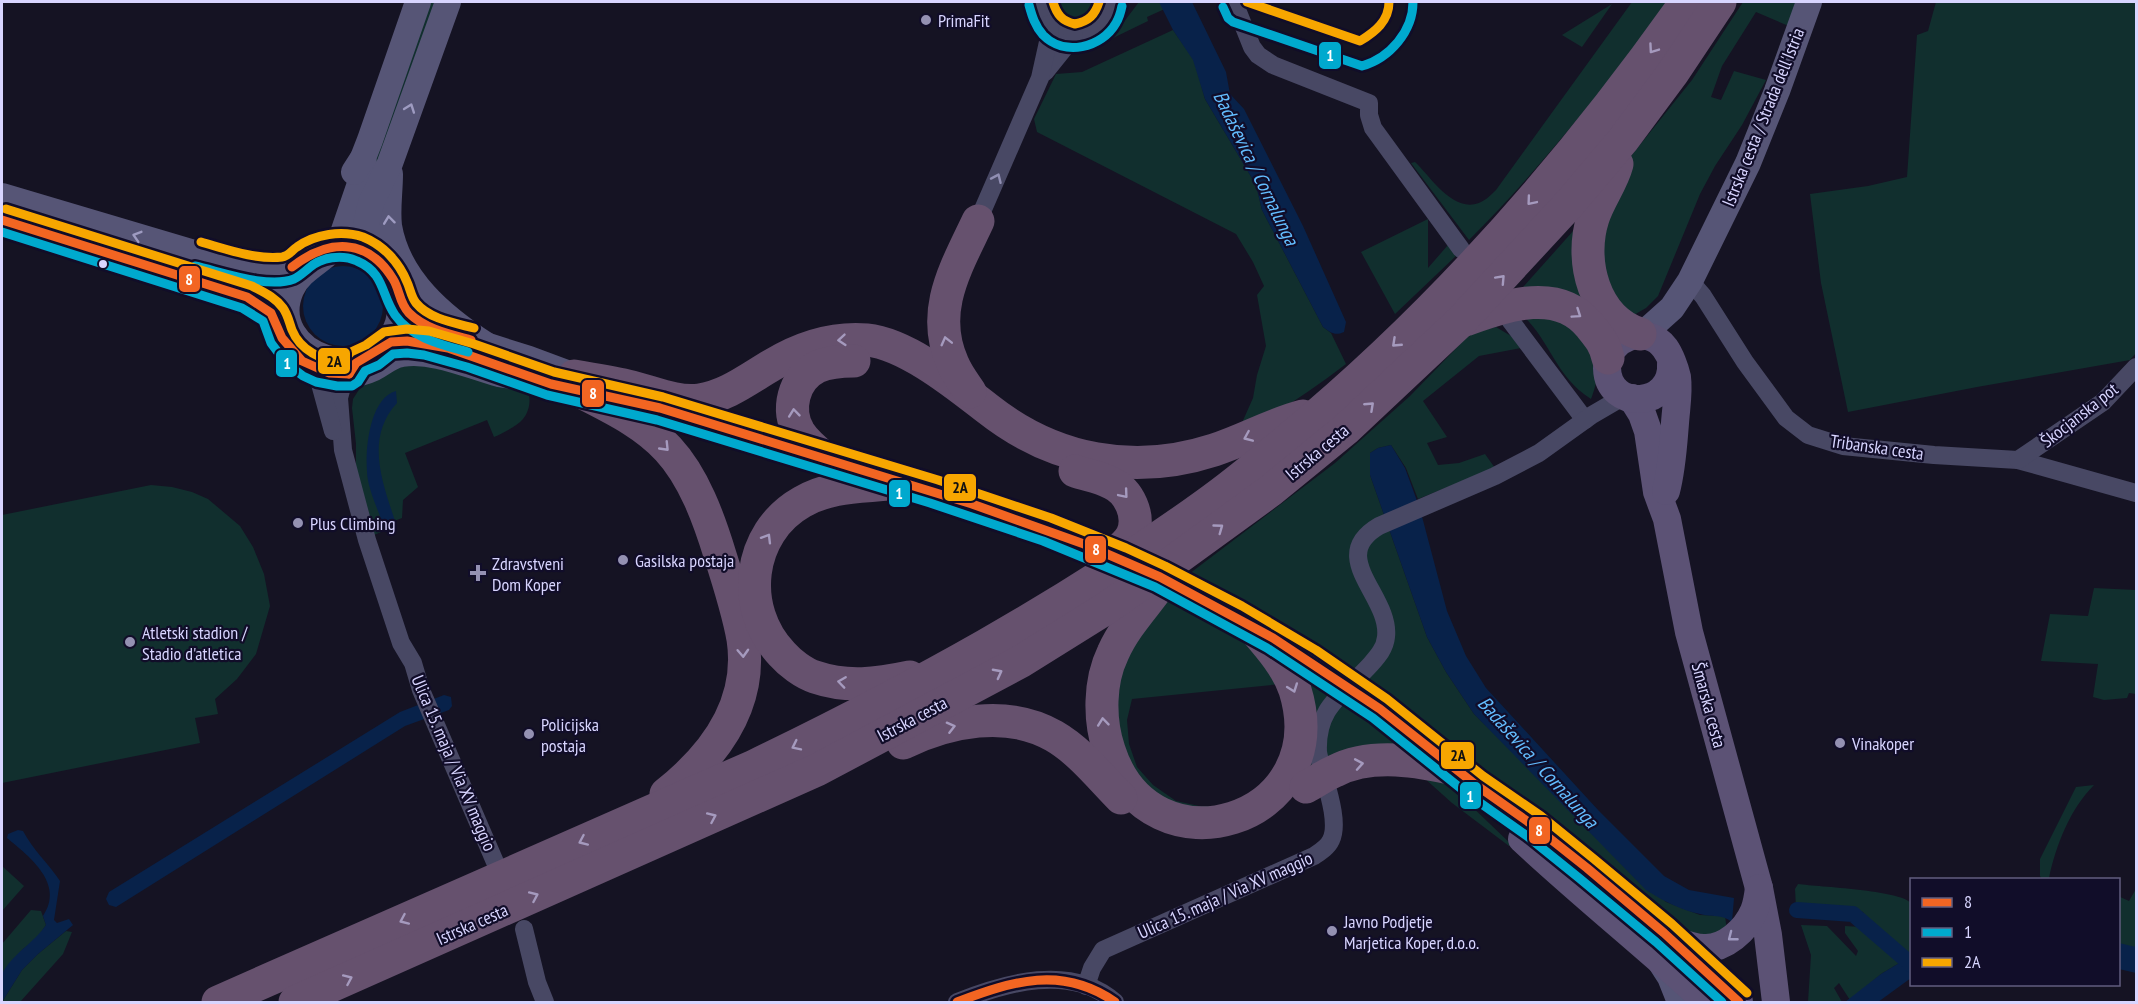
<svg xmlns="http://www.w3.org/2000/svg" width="2138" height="1004" viewBox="0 0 2138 1004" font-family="'PT Sans Narrow',sans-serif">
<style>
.green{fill:#112f2e;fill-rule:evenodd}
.water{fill:#08224a}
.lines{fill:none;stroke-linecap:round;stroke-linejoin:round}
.canal{stroke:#08224a;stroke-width:16}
.street{stroke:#484864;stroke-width:18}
.secondary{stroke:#565576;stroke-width:26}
.primary{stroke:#5c5275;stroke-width:28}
.highway{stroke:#66516e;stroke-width:33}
.primary-bridge{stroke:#5c5275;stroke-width:28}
.highway-bridge{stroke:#66516e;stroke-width:33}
.bus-1-casing{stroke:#110d29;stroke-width:14}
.bus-2-casing{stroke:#110d29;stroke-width:14}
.bus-3-casing{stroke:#110d29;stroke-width:14}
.bus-1{stroke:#f26522;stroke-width:9}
.bus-2{stroke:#00a9ce;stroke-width:9}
.bus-3{stroke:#f7a600;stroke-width:9}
.oneway{stroke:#a59abe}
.oneway2{stroke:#9e9bc1}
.oneway3{stroke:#908eb2}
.oneway4{stroke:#a09ac1}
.poi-dot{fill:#9491b2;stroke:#110d29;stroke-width:2}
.bus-dot{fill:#d8d5ff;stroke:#110d29;stroke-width:2}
.labels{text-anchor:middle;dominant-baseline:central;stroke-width:4.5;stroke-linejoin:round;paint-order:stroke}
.poi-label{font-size:18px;fill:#d8d5ff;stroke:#110d29;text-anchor:start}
.street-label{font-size:18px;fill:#d8d5ff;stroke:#110d29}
.water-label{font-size:20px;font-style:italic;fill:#63bdff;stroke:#110d29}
.line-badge{stroke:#110d29;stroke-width:2}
.badge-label{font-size:16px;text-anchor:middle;font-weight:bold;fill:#fff}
.pale-badge-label{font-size:16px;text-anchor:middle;font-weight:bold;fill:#111}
</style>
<rect width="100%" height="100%" fill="#151323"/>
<g class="green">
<polygon points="428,2 437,2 363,214 366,179"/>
<path d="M1054,2H1098C1094,31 1056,31 1054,2Z"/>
<polygon points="1139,2 1180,2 1147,17 1148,21 1111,39"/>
<path d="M1632,2H1672C1607,83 1543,166 1469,240L1411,163L1415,162C1431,177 1454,215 1481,202C1486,200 1492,194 1496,190Z"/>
<polygon points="1743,2 1801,2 1791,27 1756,12 1722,66 1711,97 1721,100 1734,71 1766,80 1742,125 1715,166 1700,194 1658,296 1646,308 1632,316 1602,285 1601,213 1623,166 1692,80"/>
<polygon points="1936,2 2136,2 2136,353 2130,360 1977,387 1848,412 1821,283 1810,194 1868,186 1907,177 1917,35 1928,31"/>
<polygon points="1612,4 1582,47 1562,35"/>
<path d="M1173,30L1194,60L1205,99L1256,185L1262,210L1323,327L1331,333L1346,364C1311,391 1276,414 1237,434L1253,398L1257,375L1266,346L1257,295L1264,286L1253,262L1236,234L1037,132L1034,119L1056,74L1082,72Z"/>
<polygon points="1428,219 1428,268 1448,245 1458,254 1395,314 1361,252"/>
<polygon points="1574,230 1591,306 1516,295"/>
<path d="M1521,314L1576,324C1593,354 1605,363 1591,399C1554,375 1550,339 1521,314Z"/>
<path d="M1496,327L1516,339L1521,348L1479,356L1423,401L1447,437L1427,443L1438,465L1459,463L1485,454L1495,468L1418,499L1406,468L1391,445L1378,448L1370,453V475L1427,637L1446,672L1474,714L1666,902L1700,915L1725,916L1727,931L1715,936L1681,931L1478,787L1466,801L1513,846H1509L1452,803L1423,777L1406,770L1306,787L1224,814L1143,795L1110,718L1132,637L1185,577L1335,463L1410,396L1471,333ZM1281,684L1290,746L1257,792L1228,806H1199L1176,801L1153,785L1137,767L1129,744L1127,720L1132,699Z"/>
<path d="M408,359L526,388C532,396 530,411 523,419C517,426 503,433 494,437L487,420L405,453L418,487L403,500L402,518L386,524V530L374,535L356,473V444L352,408L353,399L362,385Z"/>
<polygon points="151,485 172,487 192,492 208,499 240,526 253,547 264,574 270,606 256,654 237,679 215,699 218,714 195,718 200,743 2,783 2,515"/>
<polygon points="2094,588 2136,590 2136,694 2129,693 2127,698 2104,700 2093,697 2098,664 2041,661 2050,614 2088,616"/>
<path d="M2094,785C2070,809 2056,845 2049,878L2042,879L2040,876V859L2076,787Z"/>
<polygon points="2,866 24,886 2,911"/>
<path d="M1798,884C1820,887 1899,890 1911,903V956L1881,974L1850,1000L1839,983L1834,988L1842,1002H1808L1811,955L1801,925L1827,926L1856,956L1858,951L1845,933V926L1861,927L1867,918L1863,912L1850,908L1796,907L1795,889Z"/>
<polygon points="2136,889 2136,948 2119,944 2118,896 2129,901"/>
<polygon points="31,910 41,911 46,925 37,938 23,949 2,976 2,944"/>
<polygon points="66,931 72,932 63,954 20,1002 2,1002 22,970 38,954"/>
</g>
<g class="water">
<path d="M1159,2H1192L1226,72L1230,94L1244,109L1303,226L1346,322L1344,332C1335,336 1331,333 1323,327L1262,210L1256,185L1205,99L1193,60L1173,30Z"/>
<circle cx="343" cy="306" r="40"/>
<path d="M396,391L397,403C365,438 382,481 395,521L383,525C378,509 367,487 367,471C365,448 370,398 396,391Z"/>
<path d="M1391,445L1405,468L1420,509L1447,611L1466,656L1486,688L1599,811L1664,876L1689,890L1734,898L1732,922C1722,914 1712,917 1700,914C1680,910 1662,900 1646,890L1474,714L1446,672L1427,637L1370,475V453L1378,448Z"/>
<polygon points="444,695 451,697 452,706 449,710 405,726 116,907 109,905 106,899 109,892 400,712"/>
<path d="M18,830L23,831C33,850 48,863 60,881L54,920L57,923L69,919L73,925L38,954L22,970L2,1002C1,994 0,982 2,974C12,954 34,943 46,925L43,916C65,884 30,857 7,838L8,834Z"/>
<polygon points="2119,943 2136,947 2136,973 2119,969"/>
<polygon points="1911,956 1911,978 1878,1002 1845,1002 1881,974"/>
</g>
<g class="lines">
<polyline class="canal" points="1797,910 1853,914 1912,965"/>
<g class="street">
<path d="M1041,2C1045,47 1105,47 1111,2"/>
<polyline points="1234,2 1252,47 1258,55 1273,65 1369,103 1369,115 1373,128 1461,249"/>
<polyline points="1045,72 1074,36"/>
<polyline points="978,221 1040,78 1050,33 1049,24"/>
<polyline points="1690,281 1703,296 1745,362 1786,418 1808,435 1843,446 1934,455 2018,460 2136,493"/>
<polyline points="1510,320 1585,420"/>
<polyline points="352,368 343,383 339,398 343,450 367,540 401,643 413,663 421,690 495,862"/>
<polyline points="312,369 319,380 333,431"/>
<polyline points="2018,460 2103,402 2136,367"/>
<polyline points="524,929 537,982 545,1002"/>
<path d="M1086,986L1092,968L1103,950L1314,856C1320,852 1328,847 1331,840C1341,820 1322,775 1318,752C1316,706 1343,695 1371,664C1378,656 1385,648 1386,637C1391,596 1326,557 1379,526L1495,476L1539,453L1592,415L1616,401L1628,398"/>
<path d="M957,1002C1005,983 1071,963 1115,1002"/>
</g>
<g class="secondary">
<path d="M363,158L365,169L341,239C328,260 301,267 291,290C263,355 375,394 398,323C403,305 399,287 388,272C333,200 231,294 295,354C316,375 347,381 374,368C383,363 392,355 402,354C434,349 469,366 499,374C508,376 517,376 526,377"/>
<polyline points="354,172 363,158 370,140 418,2"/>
<path d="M390,174C390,192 387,208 389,226C398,280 443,317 486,345"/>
<polyline points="2,196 194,253 258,267 292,267"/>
<polyline points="2,220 247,297 267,309 274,316"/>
<polyline points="372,255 366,239 366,224 371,203 390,163 448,2"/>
<polyline points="401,303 417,320 435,329 529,359 572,375"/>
<polyline points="1643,334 1672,308 1690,281 1748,163 1777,91 1809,2"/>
<polyline points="512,370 526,377 581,392"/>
<polyline points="1661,963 1670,977 1680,1002"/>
</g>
<g class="primary">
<polyline points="1632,398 1642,414 1648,431 1657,492 1667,519 1689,632 1759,888 1768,935 1776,1002"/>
<polyline points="648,406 900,481"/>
<path d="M1666,491C1672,468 1673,447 1675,423C1676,408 1679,392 1677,377C1675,368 1670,355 1665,348C1647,323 1606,337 1607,368C1608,412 1674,408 1671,363"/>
<path d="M1458,770C1482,790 1508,806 1532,825C1604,881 1674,938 1739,1002"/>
<path d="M1522,839C1582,895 1646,946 1707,1002"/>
<path d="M1672,940C1682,943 1693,948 1704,948C1725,949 1746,930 1754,911C1757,904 1758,896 1759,888"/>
</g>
<g class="highway">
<path d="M1617,164C1612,183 1599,199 1593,218C1579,261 1594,319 1640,334"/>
<path d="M1465,320C1505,306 1558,286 1590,326C1599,337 1605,344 1608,358"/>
<path d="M574,376C592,379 610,382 628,386C651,391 675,403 699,400C727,396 748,379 772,365C802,347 832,337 867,340C907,344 957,385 988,409C1054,461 1134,476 1214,450C1245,440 1272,424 1303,416"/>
<path d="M581,392C612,408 644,423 668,449C694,477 709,519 720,555C729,583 738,611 743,639C753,705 714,756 666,794"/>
<path d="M970,392C964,383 957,374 953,364C929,311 956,268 978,221"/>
<path d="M826,459C816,451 806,443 799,432C786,410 793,379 817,367C828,362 841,361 854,361"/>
<path d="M1075,471C1086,475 1100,477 1111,483C1129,491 1141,516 1132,535C1127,545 1116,552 1108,559"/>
<path d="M904,482C869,488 835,483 802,502C747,533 739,609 782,654C790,663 803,673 815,677C847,688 877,684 910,677"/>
<path d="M1162,582C1145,606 1125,626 1113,653C1099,682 1099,720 1109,750C1150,879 1336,822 1295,690C1286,664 1266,643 1249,623"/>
<path d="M903,743C949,721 1007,709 1054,736C1080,751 1100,777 1121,798"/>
<path d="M218,1002L754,766C911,690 1064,607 1205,505C1235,484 1263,460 1292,436C1443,311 1573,162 1686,2"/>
<polyline points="295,1002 817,770 1020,662 1105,609 1171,563 1270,491 1346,429 1461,321 1570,203 1623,140 1672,74 1720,2"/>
</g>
<path class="primary-bridge" d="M904,482C978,506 1053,528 1123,560C1244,614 1357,684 1458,770"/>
<path class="highway-bridge" d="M1306,787C1316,782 1325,775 1335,771C1372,752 1420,761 1458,770"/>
<g class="bus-1-casing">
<g id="bus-1">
<polyline points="2,220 247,297 271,313 282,338 302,361 329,373 349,374"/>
<path d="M292,267C328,239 367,237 393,279C400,290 399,303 409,313C425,329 449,334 471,340"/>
<polyline points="349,374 356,363 391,342 407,341 448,348 551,384 660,408 972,504 1084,544 1160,577 1273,638 1380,709 1476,785 1534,826 1587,868 1664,933 1739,1002"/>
<path d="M957,1002C1013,981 1062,965 1115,1002"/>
</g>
</g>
<g class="bus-2-casing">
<g id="bus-2">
<path d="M1029,5C1032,16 1035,26 1043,35C1064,57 1102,48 1116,23C1119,18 1121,11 1122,6"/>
<path d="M1223,7L1228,18L1233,22L1362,66C1390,58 1413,31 1413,2"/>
<polyline points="2,232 242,308 263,321 271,343 286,363 303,376 316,382 337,386 352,386 358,382 365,371 379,365 393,354 407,353 424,355 467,367 547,395 657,420 930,503 1043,541 1155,587 1267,648 1373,718 1469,795 1527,836 1579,878 1656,942 1722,1002"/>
<path d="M195,266C222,272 268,289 294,279C300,276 304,272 309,268C321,257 342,254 357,261C385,273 381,295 395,315C411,338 443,345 468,352"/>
</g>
</g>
<g class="bus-3-casing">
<g id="bus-3">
<path d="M1053,2C1057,15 1062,21 1075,24C1089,21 1095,15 1099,2"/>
<path d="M1247,2L1360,41C1375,32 1389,21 1389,2"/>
<path d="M6,209L252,286C263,292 275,297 283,308C288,315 289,322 292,330C300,350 322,361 342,362L351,352L366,345L384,332L407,329L429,331L474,344L554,372L663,397L938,480L1051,518L1126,548L1165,566L1242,606L1316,650L1387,699L1483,776L1541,816L1594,859L1672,924L1747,993"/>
<path d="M201,242C226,249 256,260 282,257C289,256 292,250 297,247C315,234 342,230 363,237C383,245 399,262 407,282C410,288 411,297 416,303C429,319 455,323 474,328"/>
</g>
</g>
<use href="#bus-1" class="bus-1"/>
<use href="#bus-2" class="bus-2"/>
<use href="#bus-3" class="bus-3"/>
</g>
<defs><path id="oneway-chevron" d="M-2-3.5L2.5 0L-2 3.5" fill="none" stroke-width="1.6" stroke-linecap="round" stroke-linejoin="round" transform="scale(1.5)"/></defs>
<g class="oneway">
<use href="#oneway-chevron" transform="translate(1653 49) rotate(125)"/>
<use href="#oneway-chevron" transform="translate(1531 201) rotate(130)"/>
<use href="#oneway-chevron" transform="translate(1501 279) rotate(-47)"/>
<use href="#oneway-chevron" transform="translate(1577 314) rotate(34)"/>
<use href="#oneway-chevron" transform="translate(842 340) rotate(175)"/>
<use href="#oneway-chevron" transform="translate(946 341) rotate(-104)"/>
<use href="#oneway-chevron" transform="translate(1396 343) rotate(137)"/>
<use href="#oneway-chevron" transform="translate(1370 406) rotate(-43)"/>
<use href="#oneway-chevron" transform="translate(794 413) rotate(-96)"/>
<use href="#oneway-chevron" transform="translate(1248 437) rotate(157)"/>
<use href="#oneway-chevron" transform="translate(665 447) rotate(46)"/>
<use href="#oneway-chevron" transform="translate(1124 494) rotate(50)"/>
<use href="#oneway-chevron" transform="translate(1219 528) rotate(-36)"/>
<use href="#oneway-chevron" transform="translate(767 538) rotate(-59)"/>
<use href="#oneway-chevron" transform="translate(743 653) rotate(87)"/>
<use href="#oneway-chevron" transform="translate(998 673) rotate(-28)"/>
<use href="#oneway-chevron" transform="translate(842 682) rotate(-172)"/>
<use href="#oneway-chevron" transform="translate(1293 688) rotate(70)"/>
<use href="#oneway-chevron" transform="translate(1103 722) rotate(-96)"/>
<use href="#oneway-chevron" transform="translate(951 727) rotate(-14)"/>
<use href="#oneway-chevron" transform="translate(796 746) rotate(154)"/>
<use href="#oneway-chevron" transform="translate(1359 764) rotate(-10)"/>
<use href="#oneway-chevron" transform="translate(712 817) rotate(-24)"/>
<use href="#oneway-chevron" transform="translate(583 841) rotate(156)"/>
<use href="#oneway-chevron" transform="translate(534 896) rotate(-24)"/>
<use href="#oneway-chevron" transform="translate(404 920) rotate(156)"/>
<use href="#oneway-chevron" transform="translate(348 979) rotate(-24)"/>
</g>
<g class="oneway2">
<use href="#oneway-chevron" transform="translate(410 108) rotate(-70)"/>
<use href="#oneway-chevron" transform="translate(389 220) rotate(-97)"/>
<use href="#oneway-chevron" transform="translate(137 236) rotate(-163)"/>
</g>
<use class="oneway3" href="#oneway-chevron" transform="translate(997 178) rotate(-66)"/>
<use class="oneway4" href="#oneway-chevron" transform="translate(1732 937) rotate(142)"/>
<g class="poi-dot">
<circle cx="926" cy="20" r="6"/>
<circle cx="298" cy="523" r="6"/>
<circle cx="623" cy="560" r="6"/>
<path d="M475 564h6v6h6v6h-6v6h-6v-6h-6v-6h6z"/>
<circle cx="130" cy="642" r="6"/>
<circle cx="529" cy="734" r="6"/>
<circle cx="1840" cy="743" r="6"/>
<circle cx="1332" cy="931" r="6"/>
</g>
<circle class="bus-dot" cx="103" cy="264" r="5"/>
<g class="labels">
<g class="poi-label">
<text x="938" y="20">PrimaFit</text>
<text x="310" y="523">Plus Climbing</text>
<text x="635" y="560">Gasilska postaja</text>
<text x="492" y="563">Zdravstveni<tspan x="492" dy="21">Dom Koper</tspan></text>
<text x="142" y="632">Atletski stadion /<tspan x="142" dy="21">Stadio d'atletica</tspan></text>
<text x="541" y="724">Policijska<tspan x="541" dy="21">postaja</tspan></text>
<text x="1852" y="743">Vinakoper</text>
<text x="1344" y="921">Javno Podjetje<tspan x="1344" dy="21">Marjetica Koper, d.o.o.</tspan></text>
</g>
<g class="street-label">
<text transform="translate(1763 117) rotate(-68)">Istrska cesta / Strada dell'Istria</text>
<text transform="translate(2079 415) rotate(-38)">Škocjanska pot</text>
<text transform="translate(1877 447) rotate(8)">Tribanska cesta</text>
<text transform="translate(1317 452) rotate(-40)">Istrska cesta</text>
<text transform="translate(1709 705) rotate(75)">Šmarska cesta</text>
<text transform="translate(912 719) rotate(-28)">Istrska cesta</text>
<text transform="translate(454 763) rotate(67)">Ulica 15. maja / Via XV maggio</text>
<text transform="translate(1225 895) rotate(-24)">Ulica 15. maja / Via XV maggio</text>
<text transform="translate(472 924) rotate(-24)">Istrska cesta</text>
</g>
<g class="water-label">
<text transform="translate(1256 168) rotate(64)">Badaševica / Cornalunga</text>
<text transform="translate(1538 762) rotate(48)">Badaševica / Cornalunga</text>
</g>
</g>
<g class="line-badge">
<rect x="1318" y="41" width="24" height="29" rx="6" fill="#00a9ce"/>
<rect x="178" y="265" width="23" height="28" rx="6" fill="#f26522"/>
<rect x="317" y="347" width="34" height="28" rx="6" fill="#f7a600"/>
<rect x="275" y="349" width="23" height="29" rx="6" fill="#00a9ce"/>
<rect x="581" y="379" width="24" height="29" rx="6" fill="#f26522"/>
<rect x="943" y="473" width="34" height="29" rx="6" fill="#f7a600"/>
<rect x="888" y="479" width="23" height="29" rx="6" fill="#00a9ce"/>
<rect x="1084" y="535" width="23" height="29" rx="6" fill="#f26522"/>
<rect x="1440" y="741" width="35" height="29" rx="6" fill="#f7a600"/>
<rect x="1459" y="781" width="23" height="29" rx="6" fill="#00a9ce"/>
<rect x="1528" y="816" width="23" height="29" rx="6" fill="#f26522"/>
</g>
<g class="badge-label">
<text x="1330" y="61">1</text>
<text x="189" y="285">8</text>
<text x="287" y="369">1</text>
<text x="593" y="399">8</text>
<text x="899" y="499">1</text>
<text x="1096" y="555">8</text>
<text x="1470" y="802">1</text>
<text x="1539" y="836">8</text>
</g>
<g class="pale-badge-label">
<text x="334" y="367">2A</text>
<text x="960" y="493">2A</text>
<text x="1458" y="761">2A</text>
</g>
<rect width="2138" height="1004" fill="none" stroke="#d8d5ff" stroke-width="6"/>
<rect x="1910" y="878" width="210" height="108" fill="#110d29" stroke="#615d7f" stroke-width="1.5"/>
<rect x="1922" y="898" width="30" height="9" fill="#f26522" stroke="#615d7f" stroke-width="1.5"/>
<text x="1964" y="908" font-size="18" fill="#d8d5ff">8</text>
<rect x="1922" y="928" width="30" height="9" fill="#00a9ce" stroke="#615d7f" stroke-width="1.5"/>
<text x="1964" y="938" font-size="18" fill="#d8d5ff">1</text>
<rect x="1922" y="958" width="30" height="9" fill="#f7a600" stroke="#615d7f" stroke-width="1.5"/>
<text x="1964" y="968" font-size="18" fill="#d8d5ff">2A</text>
</svg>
